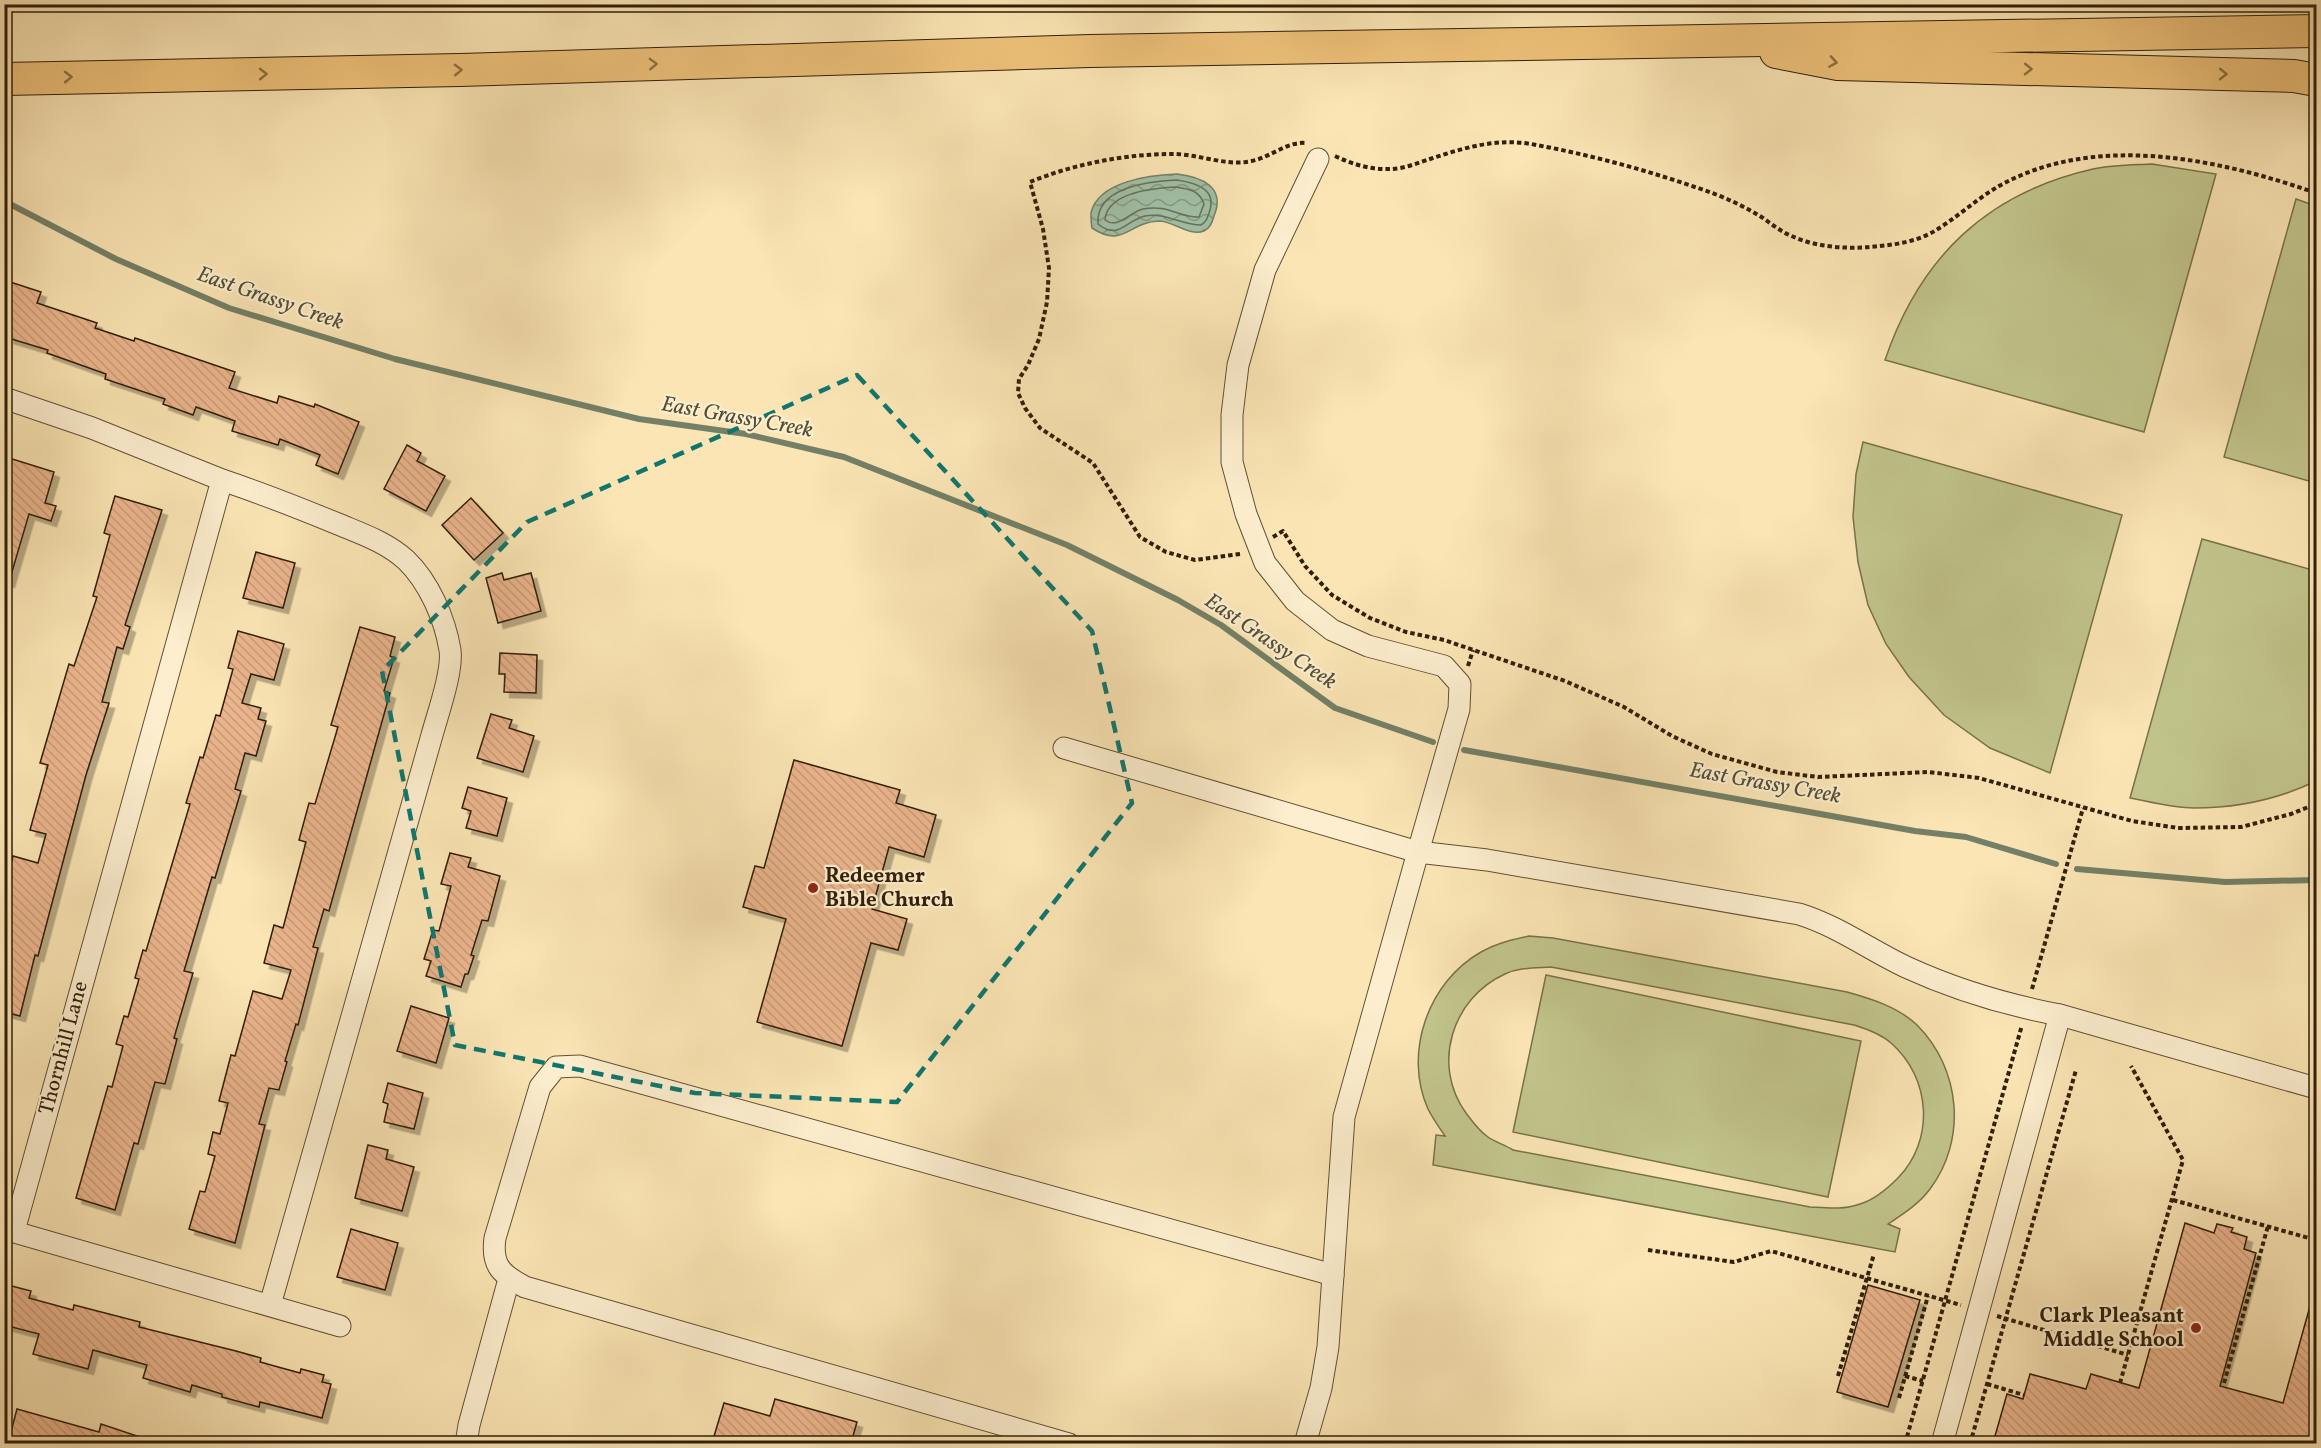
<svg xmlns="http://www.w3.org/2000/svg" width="2321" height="1448" viewBox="0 0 2321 1448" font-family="Vollkorn,serif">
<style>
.garden{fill:#c1c48b;stroke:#787249;stroke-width:1.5;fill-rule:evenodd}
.water{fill:url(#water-waves);stroke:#738067;stroke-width:1.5}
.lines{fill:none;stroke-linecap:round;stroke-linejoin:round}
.shore{stroke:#687057;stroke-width:1.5}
.stream{stroke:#738067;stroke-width:6}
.building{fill:url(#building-back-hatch);stroke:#301f07;stroke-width:1.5;filter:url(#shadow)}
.minor-casing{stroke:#635032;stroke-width:23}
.highway-casing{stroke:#301f07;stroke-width:34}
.path{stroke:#301f07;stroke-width:4;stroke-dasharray:4.5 3;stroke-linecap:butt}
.minor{stroke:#fceece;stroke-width:21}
.highway{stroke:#eec27a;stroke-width:32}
.oneway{stroke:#8f7040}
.marked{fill:none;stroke:#0f766e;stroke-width:4.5;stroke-dasharray:12 8;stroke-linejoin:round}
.poi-dot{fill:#8f2418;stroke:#fceece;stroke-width:2}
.labels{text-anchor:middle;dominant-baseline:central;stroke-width:4.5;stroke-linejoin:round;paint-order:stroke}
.poi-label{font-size:21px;font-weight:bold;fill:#301f07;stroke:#fceece;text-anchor:start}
.street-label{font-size:21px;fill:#301f07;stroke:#fceece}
.water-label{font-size:22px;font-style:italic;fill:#524f37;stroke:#fceece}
</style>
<defs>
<pattern id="water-waves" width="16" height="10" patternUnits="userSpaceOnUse" patternTransform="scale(1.5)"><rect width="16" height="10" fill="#a0c0a7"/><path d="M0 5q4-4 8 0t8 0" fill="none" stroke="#839b86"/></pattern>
<pattern id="building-back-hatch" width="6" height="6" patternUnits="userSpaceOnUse" patternTransform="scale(1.5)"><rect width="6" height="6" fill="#ebb58d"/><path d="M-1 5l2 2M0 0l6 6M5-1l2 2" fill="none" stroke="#ca9b78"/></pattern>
<filter id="shadow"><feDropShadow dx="5.5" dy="5.5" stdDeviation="0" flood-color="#0004"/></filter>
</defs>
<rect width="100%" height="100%" fill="#fbe5b4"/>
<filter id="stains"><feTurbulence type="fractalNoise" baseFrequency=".00333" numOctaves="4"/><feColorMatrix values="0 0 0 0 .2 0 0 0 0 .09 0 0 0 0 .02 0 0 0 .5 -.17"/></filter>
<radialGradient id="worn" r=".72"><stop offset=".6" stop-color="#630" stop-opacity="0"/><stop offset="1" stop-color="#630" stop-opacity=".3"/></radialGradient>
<g class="garden">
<path d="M2152,164L2216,174L2144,432L1885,360C1920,257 1987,193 2093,169C2112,165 2133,165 2152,164Z"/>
<polygon points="2296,199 2316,206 2316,483 2224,457"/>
<polygon points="1863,442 2122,515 2050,773 1990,748 1944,715 1909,677 1886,644 1868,605 1858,562 1853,517 1856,474"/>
<path d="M2202,539L2316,571V781C2279,799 2236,808 2194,808C2173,808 2151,802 2130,798Z"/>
<path d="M1529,936L1553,938L1847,992C1872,999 1898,1007 1917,1025C1961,1069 1967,1140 1930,1189C1919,1204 1903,1214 1888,1224L1900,1229L1895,1252L1433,1165L1436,1135L1445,1136C1439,1127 1433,1119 1428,1109C1403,1053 1428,982 1481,952C1496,943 1512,940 1529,936ZM1551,967L1854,1025C1867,1029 1881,1034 1891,1043C1931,1078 1935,1140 1898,1178C1888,1188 1874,1200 1860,1204C1844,1210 1827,1208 1810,1207L1513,1150C1505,1145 1495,1142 1488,1137C1479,1131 1472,1121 1466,1113C1431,1065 1452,998 1505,974C1520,967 1536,968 1551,967Z"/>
<polygon points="1546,975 1861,1041 1828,1197 1513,1132"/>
</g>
<path class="water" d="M1177,174C1202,177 1226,187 1214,216C1212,223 1210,228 1204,231C1190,237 1173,221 1159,221C1128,222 1124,249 1092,228C1091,223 1091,218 1091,213C1098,181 1151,175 1177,174Z"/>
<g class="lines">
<g class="shore">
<path d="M1177,180C1196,183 1218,189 1209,213C1207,219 1206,222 1201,225C1181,225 1165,212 1145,216C1126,220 1119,241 1098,224C1095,187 1150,181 1177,180Z"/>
<path d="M1176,187C1189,189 1199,190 1204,204L1199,217C1180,218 1168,204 1143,209C1131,211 1118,230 1105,220C1107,192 1156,188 1176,187Z"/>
</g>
<g class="stream">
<polyline points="4,201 116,259 229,308 395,359 639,419 746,434 844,457 1067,545 1178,600 1221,625 1335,708 1433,742"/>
<polyline points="1464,750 1915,831 1966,837 2056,864"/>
<polyline points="2077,869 2225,882 2316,880"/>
</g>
</g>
<g class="building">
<polygon points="4,280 41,292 37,303 97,323 95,328 134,341 135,338 235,372 229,388 277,403 279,396 314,407 315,404 359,422 338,474 316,465 320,455 280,439 278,445 232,431 235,421 196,407 193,415 163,404 165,399 105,379 106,374 47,353 48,350 8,338 11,330 4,328"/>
<polygon points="407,445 421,453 417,461 445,476 426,511 384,489"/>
<polygon points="9,458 54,472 45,503 56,506 51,521 29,514 9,582 4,581 4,474"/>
<polygon points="115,496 162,510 125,625 130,627 123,649 117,647 102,702 109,703 86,775 38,956 35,955 20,1016 4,1012 4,890 13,856 38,863 46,834 30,830 48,765 40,763 69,664 74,666 97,597 93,596 110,535 104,533"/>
<polygon points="471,498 503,533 474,560 442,525"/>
<polygon points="256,552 295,563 283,608 243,598"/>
<polygon points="502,573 504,580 531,573 541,611 498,623 486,578"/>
<polygon points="360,627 395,637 390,656 394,658 384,691 390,693 329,911 324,909 313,947 318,948 298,1025 296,1024 285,1061 287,1062 279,1090 269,1088 259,1124 265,1125 235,1243 189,1229 200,1191 205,1192 215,1156 208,1154 213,1132 220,1134 228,1103 219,1101 231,1055 235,1056 253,991 282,999 291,970 264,963 274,925 283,928 306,842 299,840 309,803 315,804 338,727 331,725"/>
<polygon points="238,631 284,644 274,680 251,674 242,703 261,708 258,719 266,721 256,756 245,753 235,789 241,791 215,878 212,877 184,971 193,973 174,1038 177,1039 165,1084 155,1082 138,1144 134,1143 115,1210 76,1198 108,1086 112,1087 123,1046 116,1044 124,1016 128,1017 139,979 135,978 143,950 146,951 190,804 186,803 200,757 203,758 216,715 220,716 233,669 228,668"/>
<polygon points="500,653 537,655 536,693 504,692 505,674 499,674"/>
<polygon points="491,714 512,720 509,728 534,736 523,772 477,758"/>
<polygon points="794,760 900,790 896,803 936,815 924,857 889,847 872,909 907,919 898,950 871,943 842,1046 757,1022 786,919 743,907 755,866 764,868"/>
<polygon points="468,787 507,798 497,836 466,828 471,811 462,808"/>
<polygon points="450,853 471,858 468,867 500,876 488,921 482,920 471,955 474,956 468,974 465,974 461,987 426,976 431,961 424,959 433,930 439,931 451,886 441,884"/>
<polygon points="411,1006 449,1018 436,1063 397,1051"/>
<polygon points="388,1083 423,1093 414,1129 384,1122 388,1104 383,1102"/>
<polygon points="368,1145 388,1150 386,1159 414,1167 402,1211 355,1198"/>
<polygon points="2185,1223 2214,1233 2217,1224 2233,1228 2231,1232 2247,1237 2244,1249 2256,1253 2220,1386 2283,1403 2312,1299 2316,1299 2316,1443 1993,1443 2007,1394 2023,1399 2030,1374 2086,1389 2091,1374 2139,1388"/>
<polygon points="351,1229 398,1243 385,1290 337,1277"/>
<polygon points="4,1284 31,1291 29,1298 73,1310 74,1305 140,1322 139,1327 236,1351 261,1358 260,1362 300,1373 301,1369 324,1375 322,1382 331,1384 322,1418 260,1402 259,1407 222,1397 222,1394 192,1385 190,1392 143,1378 147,1365 93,1350 88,1369 33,1354 39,1334 4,1325"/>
<polygon points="1868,1285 1920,1300 1888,1407 1837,1392"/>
<polygon points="775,1399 857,1422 851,1443 712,1443 724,1403 770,1416"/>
<polygon points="17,1409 99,1432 101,1424 146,1439 146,1443 8,1443"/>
</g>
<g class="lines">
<g class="minor-casing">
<g id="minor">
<polyline points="4,398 92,428 222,480 14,1231"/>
<path d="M222,480C261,493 299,508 338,524C362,534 386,542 406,560C429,582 445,619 450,650C453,671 438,713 432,735L270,1305"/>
<polyline points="1064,748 1418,852 1459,709 1460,684 1444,666 1368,646 1332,630 1295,601 1265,563 1246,514 1232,462 1232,415 1238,365 1265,270 1318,159"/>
<polyline points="4,1229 340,1326"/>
<polyline points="466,1444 469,1425 509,1279"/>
<path d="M1069,1444L525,1287C502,1275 491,1266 495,1238L540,1087L556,1067L580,1066L1333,1275"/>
<path d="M1305,1444L1321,1388L1328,1347L1344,1117L1418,852L1487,860L1799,914C1838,926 1870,950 1906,967C1956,990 2007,1005 2060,1015"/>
<polyline points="1942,1444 2060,1015 2316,1088"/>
</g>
</g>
<g class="highway-casing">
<g id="highway">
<polyline points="1776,52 1838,64 2294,76 2316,80"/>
<polyline points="4,79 460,70 1090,51 2316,31"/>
</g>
</g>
<g class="path">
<path d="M1335,156C1352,164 1371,170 1390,169C1403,169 1418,163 1430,159C1463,148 1496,138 1531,144C1592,155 1654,172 1712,193C1729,199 1747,208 1763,218C1773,225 1783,233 1794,237C1817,247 1845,249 1870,247C1891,245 1912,243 1931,233C1953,221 1975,200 1999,186C2095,132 2219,159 2316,193"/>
<polyline points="1273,537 1283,531 1305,566 1332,595 1370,618 1406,632 1444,640 1565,681 1624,707 1672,736 1712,754 1777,772 1818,777 1928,772 1979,778 2132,821 2178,828 2241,827 2291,814 2316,804"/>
<path d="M1240,554L1195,560L1166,552L1140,537L1093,463L1040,428L1025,408L1018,393L1019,379L1028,365L1039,339L1047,302L1049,268L1043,229L1030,182C1074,164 1125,154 1173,154C1197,154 1223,165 1246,162C1268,160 1286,141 1306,143"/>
<polyline points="1468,666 1473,650"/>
<polyline points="2032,989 2083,808"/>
<polyline points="2173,1200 2316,1240"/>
<polyline points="1648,1250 1734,1262 1771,1251 1961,1305"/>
<polyline points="1997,1316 2128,1355"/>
<polyline points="1838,1376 1874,1254"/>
<polyline points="1905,1376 1923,1381"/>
<polyline points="2120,1383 2183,1160 2131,1066"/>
<polyline points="2224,1383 2268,1226"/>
<polyline points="1987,1384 2024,1395"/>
<polyline points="1899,1398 1928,1296"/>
<polyline points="1905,1444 2022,1025"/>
<polyline points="1970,1444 2076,1070"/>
</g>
<use href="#minor" class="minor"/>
<use href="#highway" class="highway"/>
</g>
<defs><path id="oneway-chevron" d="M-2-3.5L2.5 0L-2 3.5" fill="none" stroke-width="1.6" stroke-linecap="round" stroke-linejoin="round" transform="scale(1.5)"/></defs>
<g class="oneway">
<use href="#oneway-chevron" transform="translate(1833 62) rotate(9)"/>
<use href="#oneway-chevron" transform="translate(653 64) rotate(-2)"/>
<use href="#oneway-chevron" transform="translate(2028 69) rotate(1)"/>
<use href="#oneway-chevron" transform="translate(458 70) rotate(-1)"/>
<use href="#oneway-chevron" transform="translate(263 74) rotate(-1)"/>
<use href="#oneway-chevron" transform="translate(2223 74) rotate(1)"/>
<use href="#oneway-chevron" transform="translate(68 77) rotate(-1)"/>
</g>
<path class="marked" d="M857,375L1092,631L1132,803L897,1102L695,1093L455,1045L382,671L527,522Z"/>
<g class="poi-dot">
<circle cx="813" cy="888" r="6"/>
<circle cx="2196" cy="1328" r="6"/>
</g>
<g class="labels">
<g class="poi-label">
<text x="825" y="876">Redeemer<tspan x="825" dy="24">Bible Church</tspan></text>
<text x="2184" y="1316" text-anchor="end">Clark Pleasant<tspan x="2184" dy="24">Middle School</tspan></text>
</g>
<g class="street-label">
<text transform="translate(64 1048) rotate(-75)">Thornhill Lane</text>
</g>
<g class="water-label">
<text transform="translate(270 299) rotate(19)">East Grassy Creek</text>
<text transform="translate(737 418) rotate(10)">East Grassy Creek</text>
<text transform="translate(1270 642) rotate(34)">East Grassy Creek</text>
<text transform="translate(1765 784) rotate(10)">East Grassy Creek</text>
</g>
</g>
<rect width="2321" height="1448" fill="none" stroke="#fbe5b4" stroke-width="24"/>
<rect x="6" y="6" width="2309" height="1436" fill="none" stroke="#301f07" stroke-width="3"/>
<rect x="12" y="12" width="2297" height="1424" fill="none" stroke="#301f07" stroke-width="1.5"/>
<rect width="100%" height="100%" filter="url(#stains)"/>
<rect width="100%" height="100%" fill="url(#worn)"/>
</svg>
